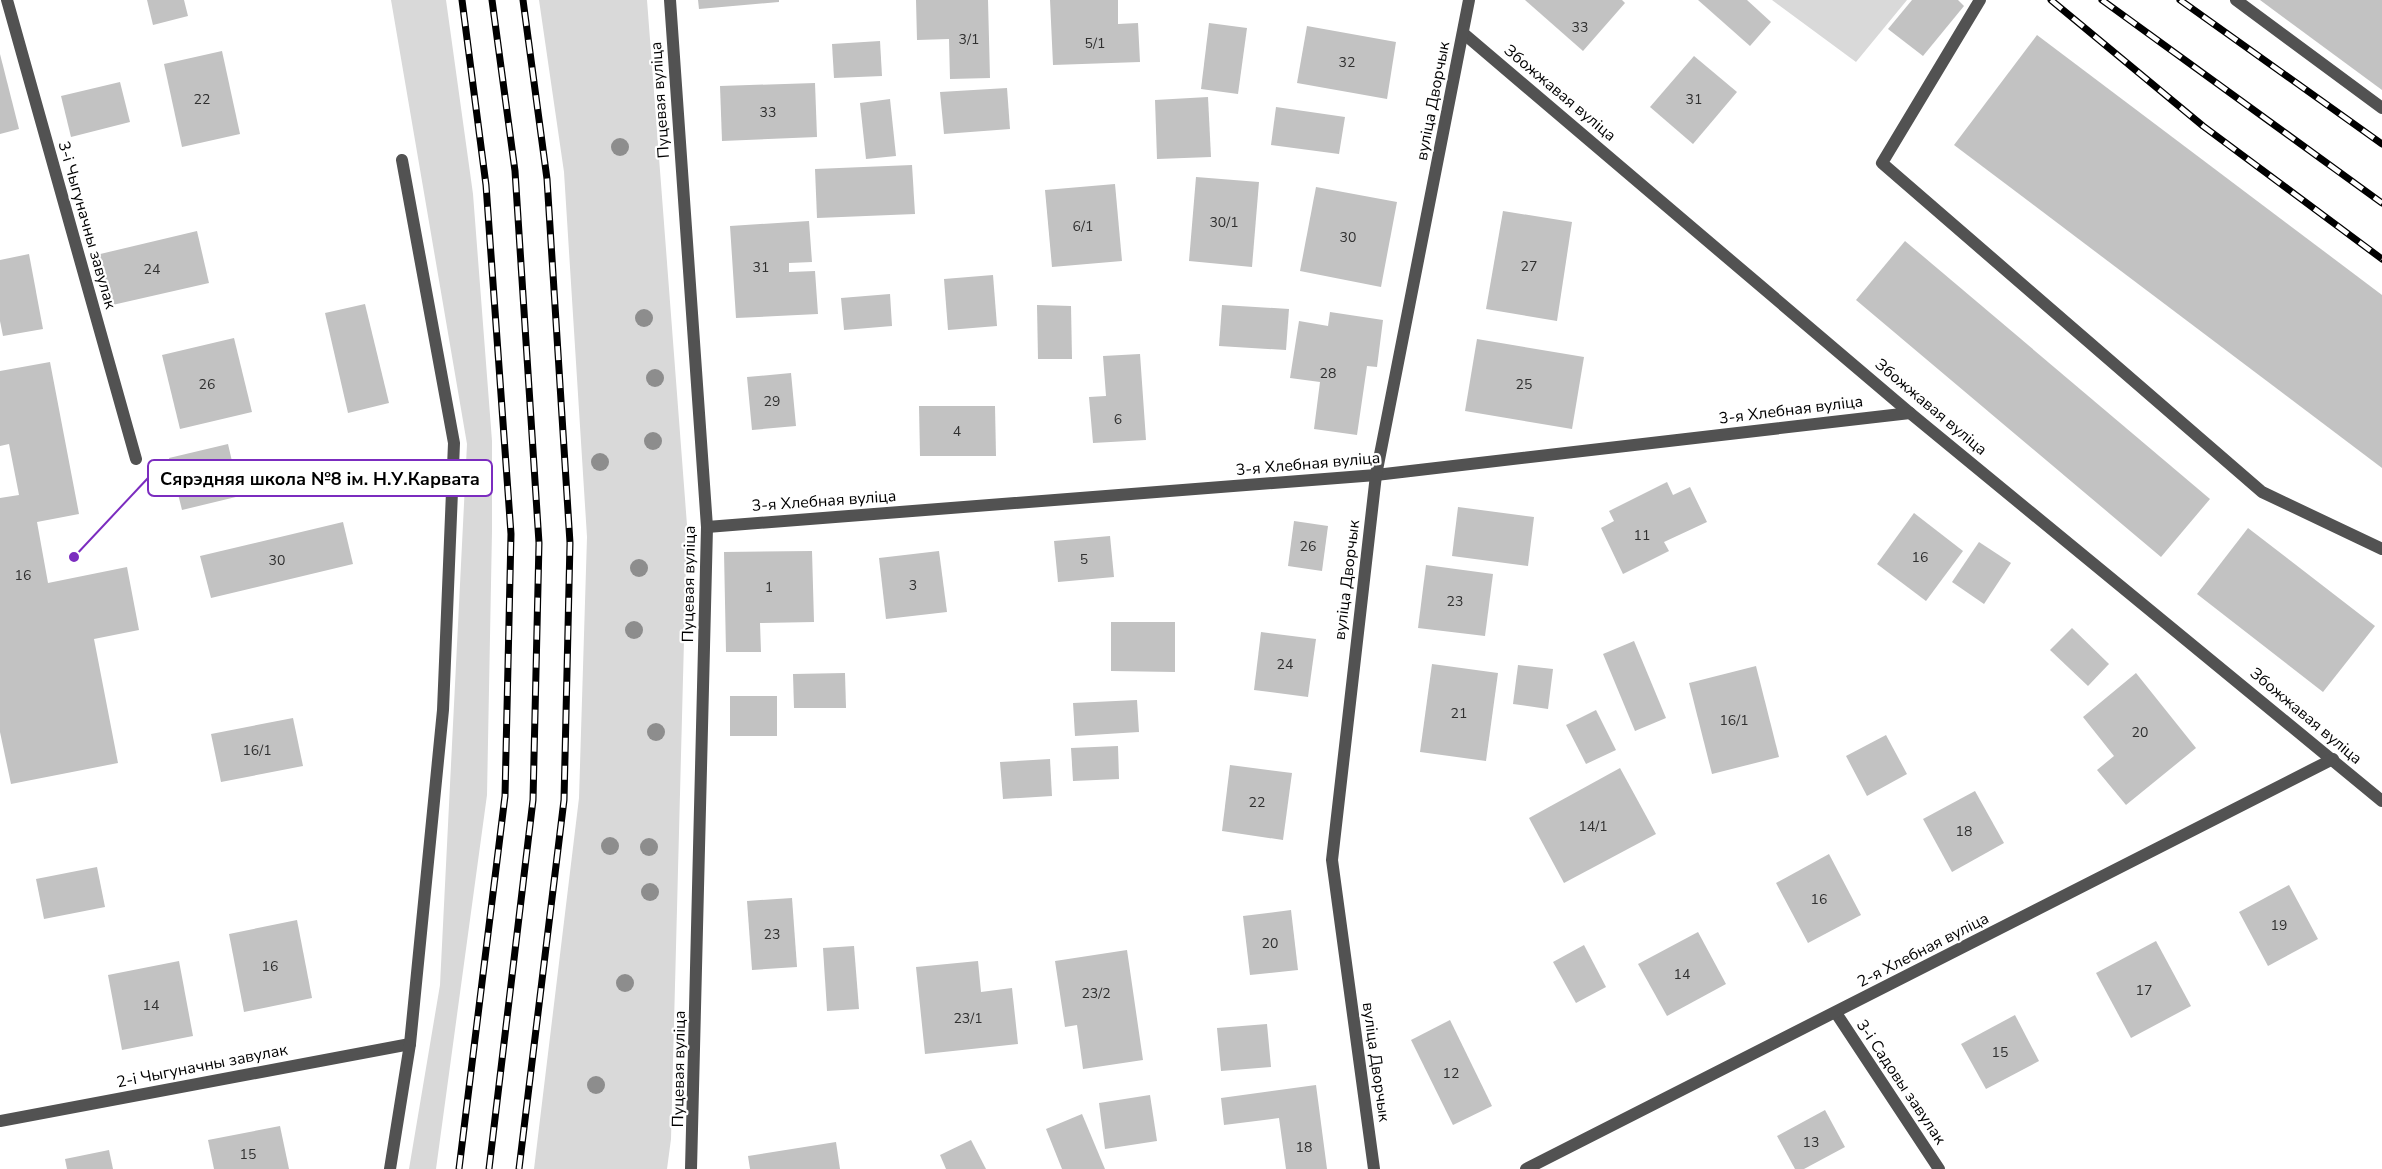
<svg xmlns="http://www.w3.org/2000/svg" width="2382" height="1169" viewBox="0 0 2382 1169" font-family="'Nunito Sans',sans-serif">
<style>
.green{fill:#d9d9d9}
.building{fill:#c2c2c2}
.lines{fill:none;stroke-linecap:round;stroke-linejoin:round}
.service{stroke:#525252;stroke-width:12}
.minor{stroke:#525252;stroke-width:12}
.rail-casing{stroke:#000;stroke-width:7}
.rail{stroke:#fff;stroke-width:4.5;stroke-dasharray:14;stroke-linecap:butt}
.tree{fill:#8d8d8d}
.labels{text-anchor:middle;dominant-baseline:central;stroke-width:4.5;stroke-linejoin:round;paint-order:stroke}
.number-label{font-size:14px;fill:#303030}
.street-label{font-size:16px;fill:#000;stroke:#fff}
.leader{fill:none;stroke:#7b2cbf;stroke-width:2}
.callout-dot{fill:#7b2cbf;stroke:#fff;stroke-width:2}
.callout{fill:#fff;stroke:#7b2cbf;stroke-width:2}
.callout-label{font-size:18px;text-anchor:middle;font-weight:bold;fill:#000}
</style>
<rect width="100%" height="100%" fill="#fff"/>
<g class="green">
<polygon points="391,0 446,0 473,194 492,441 492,531 487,795 436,1169 409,1169 440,985 467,444"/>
<polygon points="539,0 647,0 687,525 671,1139 667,1169 534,1169 579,798 587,537 564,172"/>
<polygon points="1772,0 1907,0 1856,62"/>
</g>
<g class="building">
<polygon points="147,0 184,0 188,16 153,25"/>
<polygon points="698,0 779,0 779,2 699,9"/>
<polygon points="916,0 988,0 990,78 950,79 949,39 917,40"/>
<polygon points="1050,0 1118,0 1118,24 1138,23 1140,62 1053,65"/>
<polygon points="1525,0 1622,0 1625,3 1583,51"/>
<polygon points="1698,0 1747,0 1771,22 1750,46"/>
<polygon points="1912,0 1958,0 1964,6 1923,56 1888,29"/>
<polygon points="2260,0 2382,0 2382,90"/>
<polygon points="1209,23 1247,28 1238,94 1201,89"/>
<polygon points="1307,26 1396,42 1387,99 1297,83"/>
<polygon points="2037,35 2382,295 2382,468 1954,145"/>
<polygon points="880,41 882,76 834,78 832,44"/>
<polygon points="222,51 240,134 182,147 164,64"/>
<polygon points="0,54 19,129 0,134"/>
<polygon points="1694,56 1737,92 1693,144 1650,107"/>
<polygon points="120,82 130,122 71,137 61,96"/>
<polygon points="815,83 817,137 722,141 720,86"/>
<polygon points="1007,88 1010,129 944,134 940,92"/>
<polygon points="1208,97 1211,157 1157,159 1155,100"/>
<polygon points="890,99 896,156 866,159 860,103"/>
<polygon points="1276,107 1345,117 1339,154 1271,145"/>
<polygon points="912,165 915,214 817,218 815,169"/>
<polygon points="1196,177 1259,182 1252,267 1189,261"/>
<polygon points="1115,184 1122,261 1052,267 1045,190"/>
<polygon points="1316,187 1397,202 1381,287 1300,271"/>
<polygon points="1503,211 1572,222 1557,321 1486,309"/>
<polygon points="809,221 812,262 789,263 789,272 815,271 818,314 736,318 730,226"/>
<polygon points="197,231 209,283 108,306 96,255"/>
<polygon points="1905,241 2210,499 2161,557 1856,300"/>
<polygon points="29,254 43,329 3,336 0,321 0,260"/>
<polygon points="993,275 997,326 948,330 944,279"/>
<polygon points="890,294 892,326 844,330 841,298"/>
<polygon points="365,304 389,403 348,413 325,313"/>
<polygon points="1037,305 1071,306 1072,359 1038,359"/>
<polygon points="1222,305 1289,309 1286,350 1219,346"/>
<polygon points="1330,312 1383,320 1377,367 1367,366 1357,435 1314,429 1320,382 1290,378 1299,321 1328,326"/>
<polygon points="234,338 252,412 180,429 162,355"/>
<polygon points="1477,339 1584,357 1572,429 1465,411"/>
<polygon points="1140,354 1146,440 1093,443 1089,397 1106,396 1103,356"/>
<polygon points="50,362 79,514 37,522 48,583 127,567 139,630 94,639 118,763 11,784 0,732 0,498 19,495 9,444 0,446 0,371"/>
<polygon points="791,373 796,426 752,430 747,377"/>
<polygon points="919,406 995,406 996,456 920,456"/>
<polygon points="228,444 240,496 182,510 169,458"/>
<polygon points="1667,482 1673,495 1690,487 1707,522 1664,542 1669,551 1623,574 1601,528 1614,521 1609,511"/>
<polygon points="1458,507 1534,517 1528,566 1452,556"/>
<polygon points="1914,513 1963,551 1926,601 1877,564"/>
<polygon points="1294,521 1328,526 1322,571 1288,566"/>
<polygon points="343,522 353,564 211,598 200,556"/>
<polygon points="2248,528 2375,626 2323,692 2197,594"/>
<polygon points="1110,536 1114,577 1058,582 1054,541"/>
<polygon points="1979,542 2011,563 1984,604 1952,582"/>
<polygon points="812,551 814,622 760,623 761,652 726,652 724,552"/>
<polygon points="939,551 947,612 886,619 879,558"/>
<polygon points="1426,565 1493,574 1485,636 1418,628"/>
<polygon points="1111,622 1175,622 1175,672 1111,671"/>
<polygon points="2072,628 2109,664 2088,686 2050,650"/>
<polygon points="1261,632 1316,639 1308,697 1254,690"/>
<polygon points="1634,641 1666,718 1635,731 1603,654"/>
<polygon points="1432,664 1498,673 1486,761 1420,752"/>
<polygon points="1518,665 1553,669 1548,709 1513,704"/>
<polygon points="1756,666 1779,757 1712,774 1689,683"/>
<polygon points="845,673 846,708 794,708 793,674"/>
<polygon points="2136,673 2196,748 2126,805 2097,770 2114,756 2083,717"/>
<rect x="730" y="696" width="47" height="40"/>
<polygon points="1137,700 1139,732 1075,736 1073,703"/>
<polygon points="1596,710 1616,750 1586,764 1566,725"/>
<polygon points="293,718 303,766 221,782 211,734"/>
<polygon points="1886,735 1907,774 1867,796 1846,756"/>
<polygon points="1118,746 1119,779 1073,781 1071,748"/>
<polygon points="1050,759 1052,796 1003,799 1000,762"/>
<polygon points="1230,765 1292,773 1283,840 1222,831"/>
<polygon points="1620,768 1656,834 1564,883 1529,818"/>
<polygon points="1975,791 2004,843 1952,872 1923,819"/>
<polygon points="1829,854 1861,915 1808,943 1776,883"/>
<polygon points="97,867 105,907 44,919 36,879"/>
<polygon points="2289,885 2318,939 2268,966 2239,912"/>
<polygon points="792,898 797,967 752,970 747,901"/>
<polygon points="1291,910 1298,970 1250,975 1243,916"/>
<polygon points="297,920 312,998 244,1012 229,934"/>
<polygon points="1698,932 1726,984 1667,1016 1638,964"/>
<polygon points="2156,941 2191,1006 2131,1038 2096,973"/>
<polygon points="1584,945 1606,987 1576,1003 1553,962"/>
<polygon points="854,946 859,1009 827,1011 823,948"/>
<polygon points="1127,950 1143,1060 1083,1069 1077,1025 1065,1027 1055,961"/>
<polygon points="179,961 193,1036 122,1050 108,975"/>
<polygon points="978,961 981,992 1012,988 1018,1044 925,1054 916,967"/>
<polygon points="2015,1015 2039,1061 1986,1089 1961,1044"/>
<polygon points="1450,1020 1492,1106 1453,1125 1411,1040"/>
<polygon points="1267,1024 1271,1067 1221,1071 1217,1028"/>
<polygon points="1316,1085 1327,1169 1286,1169 1279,1118 1224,1125 1221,1098"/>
<polygon points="1150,1095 1157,1141 1105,1149 1099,1103"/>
<polygon points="1825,1110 1845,1147 1804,1169 1795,1169 1777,1136"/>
<polygon points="1082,1114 1105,1169 1062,1169 1046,1129"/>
<polygon points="280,1126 289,1169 214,1169 208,1140"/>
<polygon points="971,1140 986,1169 946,1169 940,1155"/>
<polygon points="836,1142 840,1169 750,1169 748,1156"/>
<polygon points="109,1150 113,1169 67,1169 65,1159"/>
</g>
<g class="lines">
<g class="service">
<polyline points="1980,0 1882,163 2262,492 2382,549"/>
<polyline points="2236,0 2382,108"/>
</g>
<g class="minor">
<polyline points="7,0 136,459"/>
<polyline points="670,0 707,527 691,1169"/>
<polyline points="1463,33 1910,413 2382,801"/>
<polyline points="707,527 1376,475 1910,413"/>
<polyline points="1836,1013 1939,1169"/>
<polyline points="0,1121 410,1044"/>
<polyline points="390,1169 410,1044 443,710 454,443 402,160"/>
<polyline points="1374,1169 1332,860 1376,475 1469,0"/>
<polyline points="1526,1169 2333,759"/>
</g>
<g class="rail-casing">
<g id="rail">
<polyline points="2051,0 2203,126 2382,259"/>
<polyline points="2102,0 2382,203"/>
<polyline points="2180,0 2382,144"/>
<polyline points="459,1169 505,796 511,534 486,185 462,0"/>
<polyline points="489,1169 533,800 539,543 515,171 492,0"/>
<polyline points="519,1169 564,800 570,543 547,179 523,0"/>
</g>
</g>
<use href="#rail" class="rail"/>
</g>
<g class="tree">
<circle cx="620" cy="147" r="9"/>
<circle cx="644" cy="318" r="9"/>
<circle cx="655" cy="378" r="9"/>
<circle cx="653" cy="441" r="9"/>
<circle cx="600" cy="462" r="9"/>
<circle cx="639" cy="568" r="9"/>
<circle cx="634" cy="630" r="9"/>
<circle cx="656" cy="732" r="9"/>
<circle cx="610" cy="846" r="9"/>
<circle cx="649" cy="847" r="9"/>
<circle cx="650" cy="892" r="9"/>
<circle cx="625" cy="983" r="9"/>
<circle cx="596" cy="1085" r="9"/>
</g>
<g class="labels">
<g class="number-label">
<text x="1580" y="27">33</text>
<text x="969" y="39">3/1</text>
<text x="1095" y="43">5/1</text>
<text x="1347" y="62">32</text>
<text x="202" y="99">22</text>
<text x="1694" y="99">31</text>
<text x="768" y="112">33</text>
<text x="1224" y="222">30/1</text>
<text x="1083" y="226">6/1</text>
<text x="1348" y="237">30</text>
<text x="1529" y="266">27</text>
<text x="761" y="267">31</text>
<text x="152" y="269">24</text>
<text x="1328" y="373">28</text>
<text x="207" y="384">26</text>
<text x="1524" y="384">25</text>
<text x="772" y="401">29</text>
<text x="1118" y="419">6</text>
<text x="957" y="431">4</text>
<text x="1642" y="535">11</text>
<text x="1308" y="546">26</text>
<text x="1920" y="557">16</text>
<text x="1084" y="559">5</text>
<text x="277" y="560">30</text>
<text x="23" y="575">16</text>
<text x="913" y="585">3</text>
<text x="769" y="587">1</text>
<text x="1455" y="601">23</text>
<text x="1285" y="664">24</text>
<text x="1459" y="713">21</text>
<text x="1734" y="720">16/1</text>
<text x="2140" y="732">20</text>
<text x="257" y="750">16/1</text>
<text x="1257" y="802">22</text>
<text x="1593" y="826">14/1</text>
<text x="1964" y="831">18</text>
<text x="1819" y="899">16</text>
<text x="2279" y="925">19</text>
<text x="772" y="934">23</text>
<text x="1270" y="943">20</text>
<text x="270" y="966">16</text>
<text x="1682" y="974">14</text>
<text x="2144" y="990">17</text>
<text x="1096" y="993">23/2</text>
<text x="151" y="1005">14</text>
<text x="968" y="1018">23/1</text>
<text x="2000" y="1052">15</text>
<text x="1451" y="1073">12</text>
<text x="1811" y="1142">13</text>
<text x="1304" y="1147">18</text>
<text x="248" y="1154">15</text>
</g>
<g class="street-label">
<text transform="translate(1560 93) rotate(40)">Збожжавая вуліца</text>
<text transform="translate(660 100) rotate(-94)">Пуцевая вуліца</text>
<text transform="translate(1433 101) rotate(-79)">вуліца Дворчык</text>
<text transform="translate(87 225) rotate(74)">3-і Чыгуначны завулак</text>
<text transform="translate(1931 407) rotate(40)">Збожжавая вуліца</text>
<text transform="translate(1791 410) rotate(-7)">3-я Хлебная вуліца</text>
<text transform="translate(1308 464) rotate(-5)">3-я Хлебная вуліца</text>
<text transform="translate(824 501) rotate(-4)">3-я Хлебная вуліца</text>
<text transform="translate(1347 580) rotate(-83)">вуліца Дворчык</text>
<text transform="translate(689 584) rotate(-89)">Пуцевая вуліца</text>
<text transform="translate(2306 716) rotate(40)">Збожжавая вуліца</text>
<text transform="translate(1923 950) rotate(-27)">2-я Хлебная вуліца</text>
<text transform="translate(1376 1062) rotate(82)">вуліца Дворчык</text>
<text transform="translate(202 1066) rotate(-11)">2-і Чыгуначны завулак</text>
<text transform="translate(679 1069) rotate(-89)">Пуцевая вуліца</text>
<text transform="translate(1901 1082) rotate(56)">3-і Садовы завулак</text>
</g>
</g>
<path class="leader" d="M74 557L148 478"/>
<circle class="callout-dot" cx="74" cy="557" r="6"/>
<rect class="callout" x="148" y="460" width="344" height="36" rx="6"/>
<g class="callout-label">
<text x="320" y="485">Сярэдняя школа №8 ім. Н.У.Карвата</text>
</g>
</svg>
